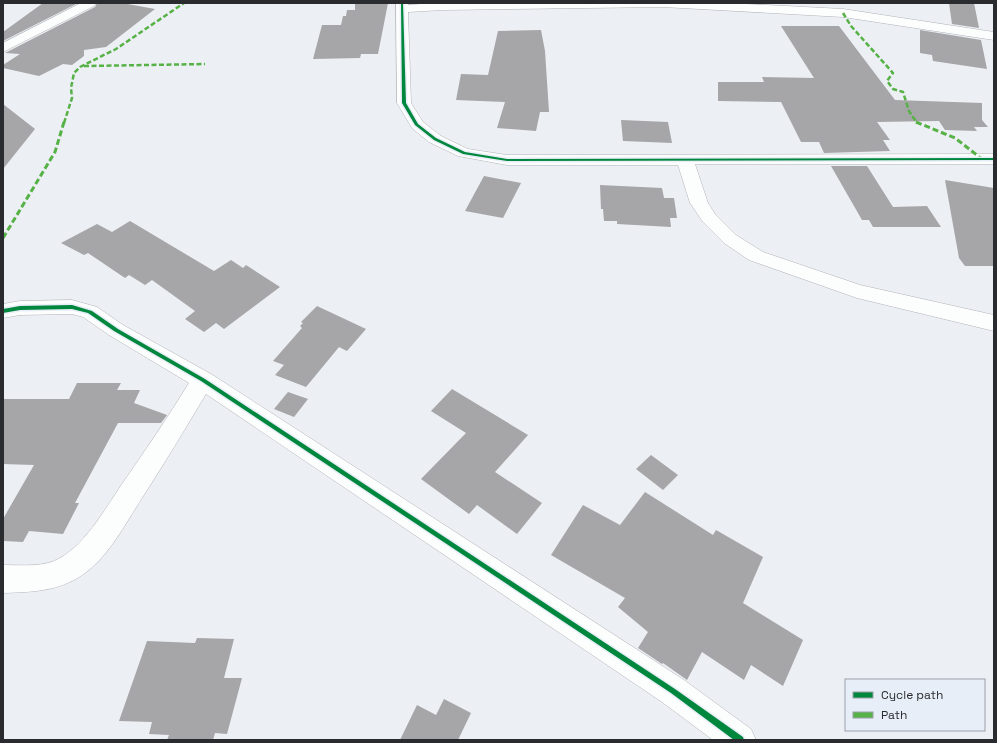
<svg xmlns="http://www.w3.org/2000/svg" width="997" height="743" viewBox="0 0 997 743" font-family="'Space Grotesk',sans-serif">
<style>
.building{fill:#a6a5a7}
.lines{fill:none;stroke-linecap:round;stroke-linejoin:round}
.minor-casing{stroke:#b1b4b8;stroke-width:1}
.minor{fill:#fcfdfd;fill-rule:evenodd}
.quiet-far1{stroke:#56b246;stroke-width:2.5;stroke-dasharray:5 2.5;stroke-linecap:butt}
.quiet{stroke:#56b246;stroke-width:3;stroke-dasharray:6 3;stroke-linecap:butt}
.cycleway-casing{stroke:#e8eef7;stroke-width:3}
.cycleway{fill:#00873e;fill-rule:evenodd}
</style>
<rect width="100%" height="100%" fill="#eceff4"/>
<g class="building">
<polygon points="43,3 78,3 3,41 3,32"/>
<polygon points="97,3 122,3 155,9 106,47 84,50 84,56 72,65 63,64 39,76 3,68 3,65 20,54 5,53 95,7"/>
<polygon points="355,3 388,3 378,54 361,54 360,58 313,59 322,25 341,25 343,16 346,16 347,10 355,10"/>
<polygon points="949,3 974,3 979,28 952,24"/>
<polygon points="781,26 839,26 895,100 982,103 982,120 988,127 974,127 977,131 945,130 939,121 877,122 890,140 883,140 890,151 824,153 819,142 801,142 781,102 718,101 718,82 764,82 762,77 814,78"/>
<polygon points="541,30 545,51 549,112 540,112 536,131 497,128 505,102 456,100 461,74 488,75 498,31"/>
<polygon points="920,30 981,40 987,69 933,61 932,55 920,53"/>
<polygon points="3,104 35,129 3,169"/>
<polygon points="621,120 668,122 672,143 623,141"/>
<polygon points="831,166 867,166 893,207 927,206 941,227 873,227 869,220 862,220"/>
<polygon points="484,176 521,183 503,218 465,211"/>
<polygon points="945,180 994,188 994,266 965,266 959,258"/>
<polygon points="600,185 662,188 664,198 674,198 677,218 670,218 671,227 617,224 617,221 604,221 603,209 601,209"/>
<polygon points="130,221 214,271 231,260 243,268 246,265 280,287 224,329 216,323 204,332 185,319 195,311 152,280 145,285 129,275 125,278 88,253 84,255 61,243 97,224 112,232"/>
<polygon points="317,306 366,329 347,351 339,347 306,387 275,375 284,365 273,361 302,328 300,326 303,323 301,322"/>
<polygon points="77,383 121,383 117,390 140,390 134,403 167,415 161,423 118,423 75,503 79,503 63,534 29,531 23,542 3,541 3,519 34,465 3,464 3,399 69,399"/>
<polygon points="452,389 528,435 495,472 542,503 517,534 477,505 469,514 421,479 466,433 431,411"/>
<polygon points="288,392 308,399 294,417 274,409"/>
<polygon points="651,455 678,475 663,490 636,469"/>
<polygon points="645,492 713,535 716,530 763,557 743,603 803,640 783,686 751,665 744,680 702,652 687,680 663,663 662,664 638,648 648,632 618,607 625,598 551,555 583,505 620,525"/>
<polygon points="197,638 234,639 224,678 242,678 227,734 215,733 213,740 167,740 169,735 149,734 152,722 119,721 147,641 195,643"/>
<polygon points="444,699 471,713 458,740 400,740 417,705 436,715"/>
</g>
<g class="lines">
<g class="minor-casing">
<g id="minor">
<polygon points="81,3 96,3 94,6 3,52 3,43"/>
<polygon points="396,3 408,3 408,5 435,3 728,3 843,9 994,32 994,40 843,17 663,7 443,10 408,12 411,103 423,122 441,136 468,149 507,155 994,154 994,164 695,164 708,203 715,214 736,235 763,252 860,285 994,315 994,331 857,298 749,260 724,243 703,222 690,203 678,165 507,165 458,156 429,142 412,128 397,103"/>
<path d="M72,300L97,307L123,325L211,374L684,680L751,729L756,740H713L662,702L206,394C185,429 164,464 142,498C123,527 105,565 72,581C50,592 27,592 3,593V565C19,565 39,567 54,561C83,549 105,509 122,484C145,451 168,417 189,383L109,335L83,317L72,314L20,315L3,318V304L20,301Z"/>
</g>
</g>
<use href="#minor" class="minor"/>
<g class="quiet-far1">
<polyline points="843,13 851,26 893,73 887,81 893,89 903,92 909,111 917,123"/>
<polyline points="84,66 205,64"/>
<polyline points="64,123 72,98 71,88 74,73 80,67 116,49 184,3"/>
</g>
<g class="quiet">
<polyline points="916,122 955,138 982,159"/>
<polyline points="3,238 55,152 64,122"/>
</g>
<g class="cycleway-casing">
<g id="cycleway">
<polygon points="401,3 403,3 406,103 418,124 436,138 465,152 507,159 994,158 994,160 507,161 463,154 434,140 415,125 402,103"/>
<polygon points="72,305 92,311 118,329 205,379 675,689 743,737 744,740 734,740 671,693 201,381 114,331 88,313 72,309 20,310 3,313 3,309 20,306"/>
</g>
</g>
<use href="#cycleway" class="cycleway"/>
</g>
<rect width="997" height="743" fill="none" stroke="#292b2f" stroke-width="8"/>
<rect x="845" y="679" width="140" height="52" fill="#e8eef7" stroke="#9ca0a7"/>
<rect x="853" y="692" width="20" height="6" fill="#00873e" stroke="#9ca0a7"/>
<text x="881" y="699" font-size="12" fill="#292b2f">Cycle path</text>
<rect x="853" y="712" width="20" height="6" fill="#56b246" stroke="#9ca0a7"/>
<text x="881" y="719" font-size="12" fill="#292b2f">Path</text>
</svg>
